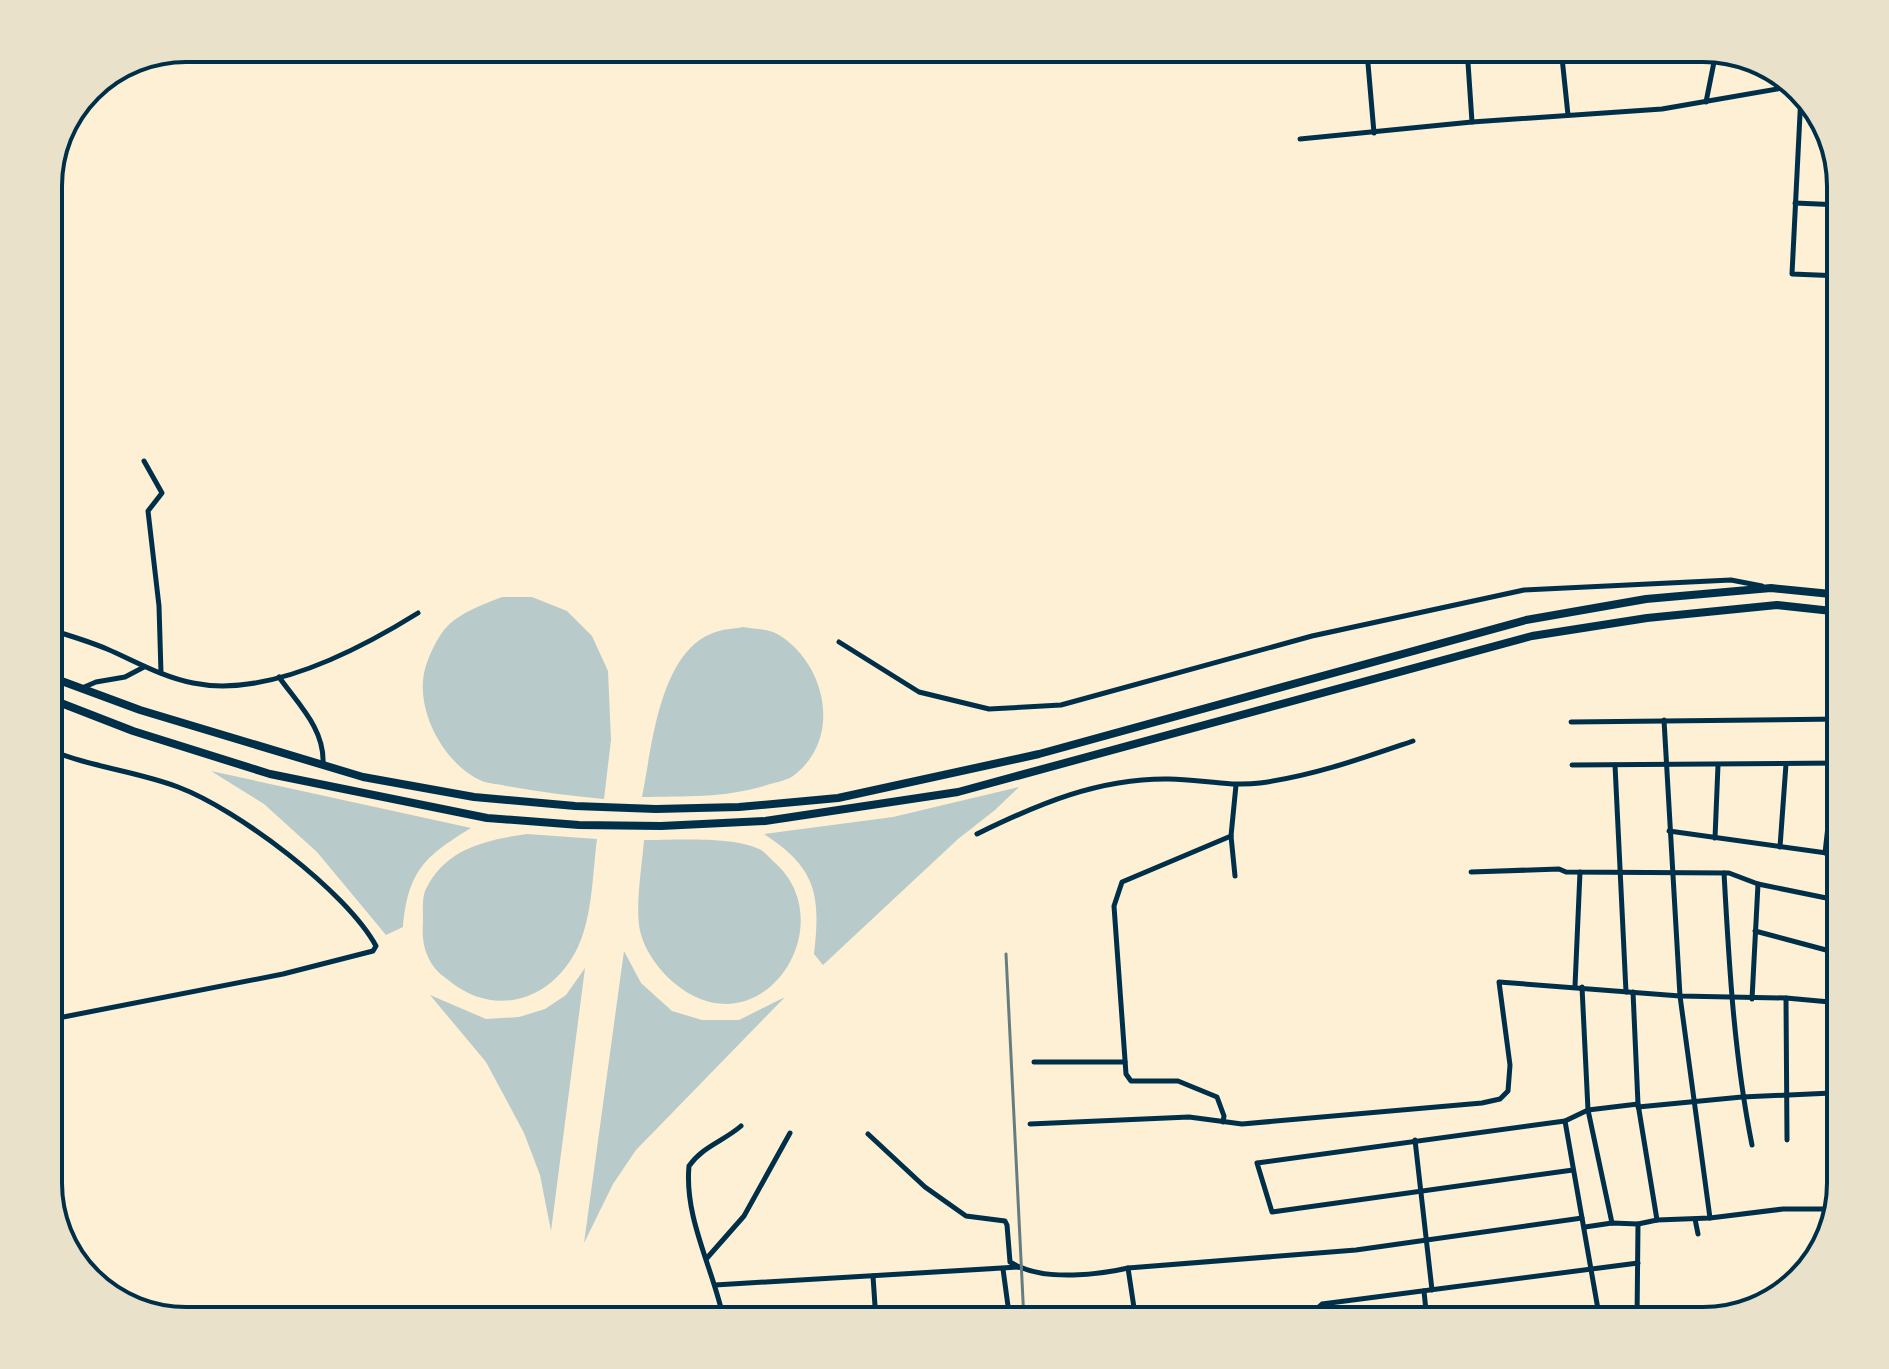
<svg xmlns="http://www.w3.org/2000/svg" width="1889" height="1369" viewBox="0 0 1889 1369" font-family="'Nunito Sans',sans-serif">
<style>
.green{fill:#b9caca}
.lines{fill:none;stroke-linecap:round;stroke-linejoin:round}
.minor{stroke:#003049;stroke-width:5}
.trunk{stroke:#003049;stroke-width:8}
.rail{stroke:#657d81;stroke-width:3}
.rim{fill:none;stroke:#003049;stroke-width:4}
</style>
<rect width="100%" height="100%" fill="#fdf0d5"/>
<g class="green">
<path d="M502,597H532L567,611L592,636L608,671L611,740L604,799C571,796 539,792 506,786C499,784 490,784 482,781C447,766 420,719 423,681C424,665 434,643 444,630C458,613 482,605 502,597Z"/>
<path d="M743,627C754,629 770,629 779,635C826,664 843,739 793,776C787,780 778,782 770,784C729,798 686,796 642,797C652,748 659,653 713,633C722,629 733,629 743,627Z"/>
<path d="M211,771L471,828C425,856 408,871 403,927L386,935L317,852L264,804Z"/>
<path d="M1019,787L995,810L958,839L823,965L814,954C821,894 816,868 764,834L893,817Z"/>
<path d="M527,834L597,839C592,876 593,925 572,958C545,1002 494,1015 452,983C446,978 438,973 434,967C423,952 422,938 423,921C423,912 422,899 425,891C445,848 486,840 527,834Z"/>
<path d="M644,840C673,840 733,836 759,849C764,851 769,857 773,861C847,924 759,1056 673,982C657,968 642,947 639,925C636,900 642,866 644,840Z"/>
<polygon points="624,951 641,983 672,1011 702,1020 739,1020 785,997 636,1150 613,1184 584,1243"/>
<polygon points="585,968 551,1231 540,1175 524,1133 486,1062 430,995 486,1019 519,1017 545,1009 566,995"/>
</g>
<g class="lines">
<g class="minor">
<polyline points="1467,48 1472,122"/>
<polyline points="1561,48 1568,115"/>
<polyline points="1367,52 1374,133"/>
<polyline points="1801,94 1792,274 1841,276"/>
<polyline points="1706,102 1716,52"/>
<polyline points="1300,139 1472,122 1662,109 1794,86"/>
<polyline points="1795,203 1841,205"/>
<polyline points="144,461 162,493 148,511 159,606 161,673"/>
<path d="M48,629C68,635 88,641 107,649C135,661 162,677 193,683C266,698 357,651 418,613"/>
<polyline points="839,642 919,692 989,709 1061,705 1312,636 1524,590 1731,580 1762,586"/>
<path d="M279,677C298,704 325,729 323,764"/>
<polyline points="82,688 96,682 125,677 144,667"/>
<polyline points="1664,720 1680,996 1710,1218"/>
<polyline points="1571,722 1841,719"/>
<polyline points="1572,765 1841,763"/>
<polyline points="1615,765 1626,992"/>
<polyline points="1669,831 1841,855"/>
<path d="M977,834C1038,804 1099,778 1169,779C1199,779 1229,787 1260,783C1313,776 1363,758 1413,741"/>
<polyline points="1715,838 1718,765"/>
<polyline points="1780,847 1786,764"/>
<polyline points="1825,853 1835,763"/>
<polyline points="1471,872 1559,869 1566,872 1729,873 1758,884 1841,901"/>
<path d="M1724,873C1729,964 1734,1055 1752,1145"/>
<polyline points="1235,876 1231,836 1236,785"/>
<polyline points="1755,931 1841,954"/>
<polyline points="1575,986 1580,872"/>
<polyline points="1582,987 1588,1110 1612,1223"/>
<polyline points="1633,992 1638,1104 1657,1220"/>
<polyline points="1786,998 1787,1140"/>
<polyline points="1752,999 1758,884"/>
<polyline points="1833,1002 1841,974"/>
<path d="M48,1020L283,974L373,951L376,946C346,891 237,809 178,787C136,771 89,767 48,749"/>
<polyline points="1034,1062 1125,1062"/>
<polyline points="1638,1107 1742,1097 1832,1093 1836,1088 1839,1003"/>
<polyline points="1565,1121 1599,1315"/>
<polyline points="1223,1122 1224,1116 1217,1097 1178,1081 1131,1081 1126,1074 1114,906 1122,882 1231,836"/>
<polyline points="1030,1124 1189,1117 1242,1124 1482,1103 1500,1099 1508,1091 1510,1065 1499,982 1680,996 1786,998 1841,1003"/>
<polyline points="868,1134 925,1187 966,1216 1005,1221 1007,1225 1010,1262 1019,1267"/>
<polyline points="1415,1140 1432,1290"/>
<polyline points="1573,1170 1272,1212 1257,1163 1565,1121 1588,1110 1638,1104"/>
<polyline points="1695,1219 1698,1234"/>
<polyline points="1585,1227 1612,1223 1638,1224 1657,1220 1710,1218 1783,1209 1832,1209"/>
<polyline points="707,1258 744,1216 790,1133"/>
<polyline points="1128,1268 1136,1321"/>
<polyline points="1003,1269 1008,1306 1007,1321"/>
<polyline points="873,1276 876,1321"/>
<path d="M715,1285L1020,1267C1048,1280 1098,1275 1128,1268L1356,1250L1582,1218"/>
<polyline points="1424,1291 1427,1321"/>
<path d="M724,1321C714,1270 684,1219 689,1166C703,1146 724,1141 741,1126"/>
<polyline points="1315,1321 1312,1313 1322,1304 1638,1263"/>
<polyline points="1560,1321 1599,1315 1637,1314"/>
<polyline points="1637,1321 1638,1224"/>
</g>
<g class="trunk">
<polyline points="48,676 140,710 363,777 474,797 575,806 656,809 739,807 838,798 1039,754 1526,620 1646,599 1771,588 1841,595"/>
<polyline points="48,698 133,731 270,774 487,818 579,825 661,826 765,821 958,792 1532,636 1647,618 1777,605 1841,612"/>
</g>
<polyline class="rail" points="1006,954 1024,1321"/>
</g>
<path d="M0 0H1889V1369H0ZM186 62H1703A124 124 0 0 1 1827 186V1183A124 124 0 0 1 1703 1307H186A124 124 0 0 1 62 1183V186A124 124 0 0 1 186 62Z" fill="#e9e1ca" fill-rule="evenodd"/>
<path class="rim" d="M186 62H1703A124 124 0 0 1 1827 186V1183A124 124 0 0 1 1703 1307H186A124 124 0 0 1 62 1183V186A124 124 0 0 1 186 62Z"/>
</svg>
